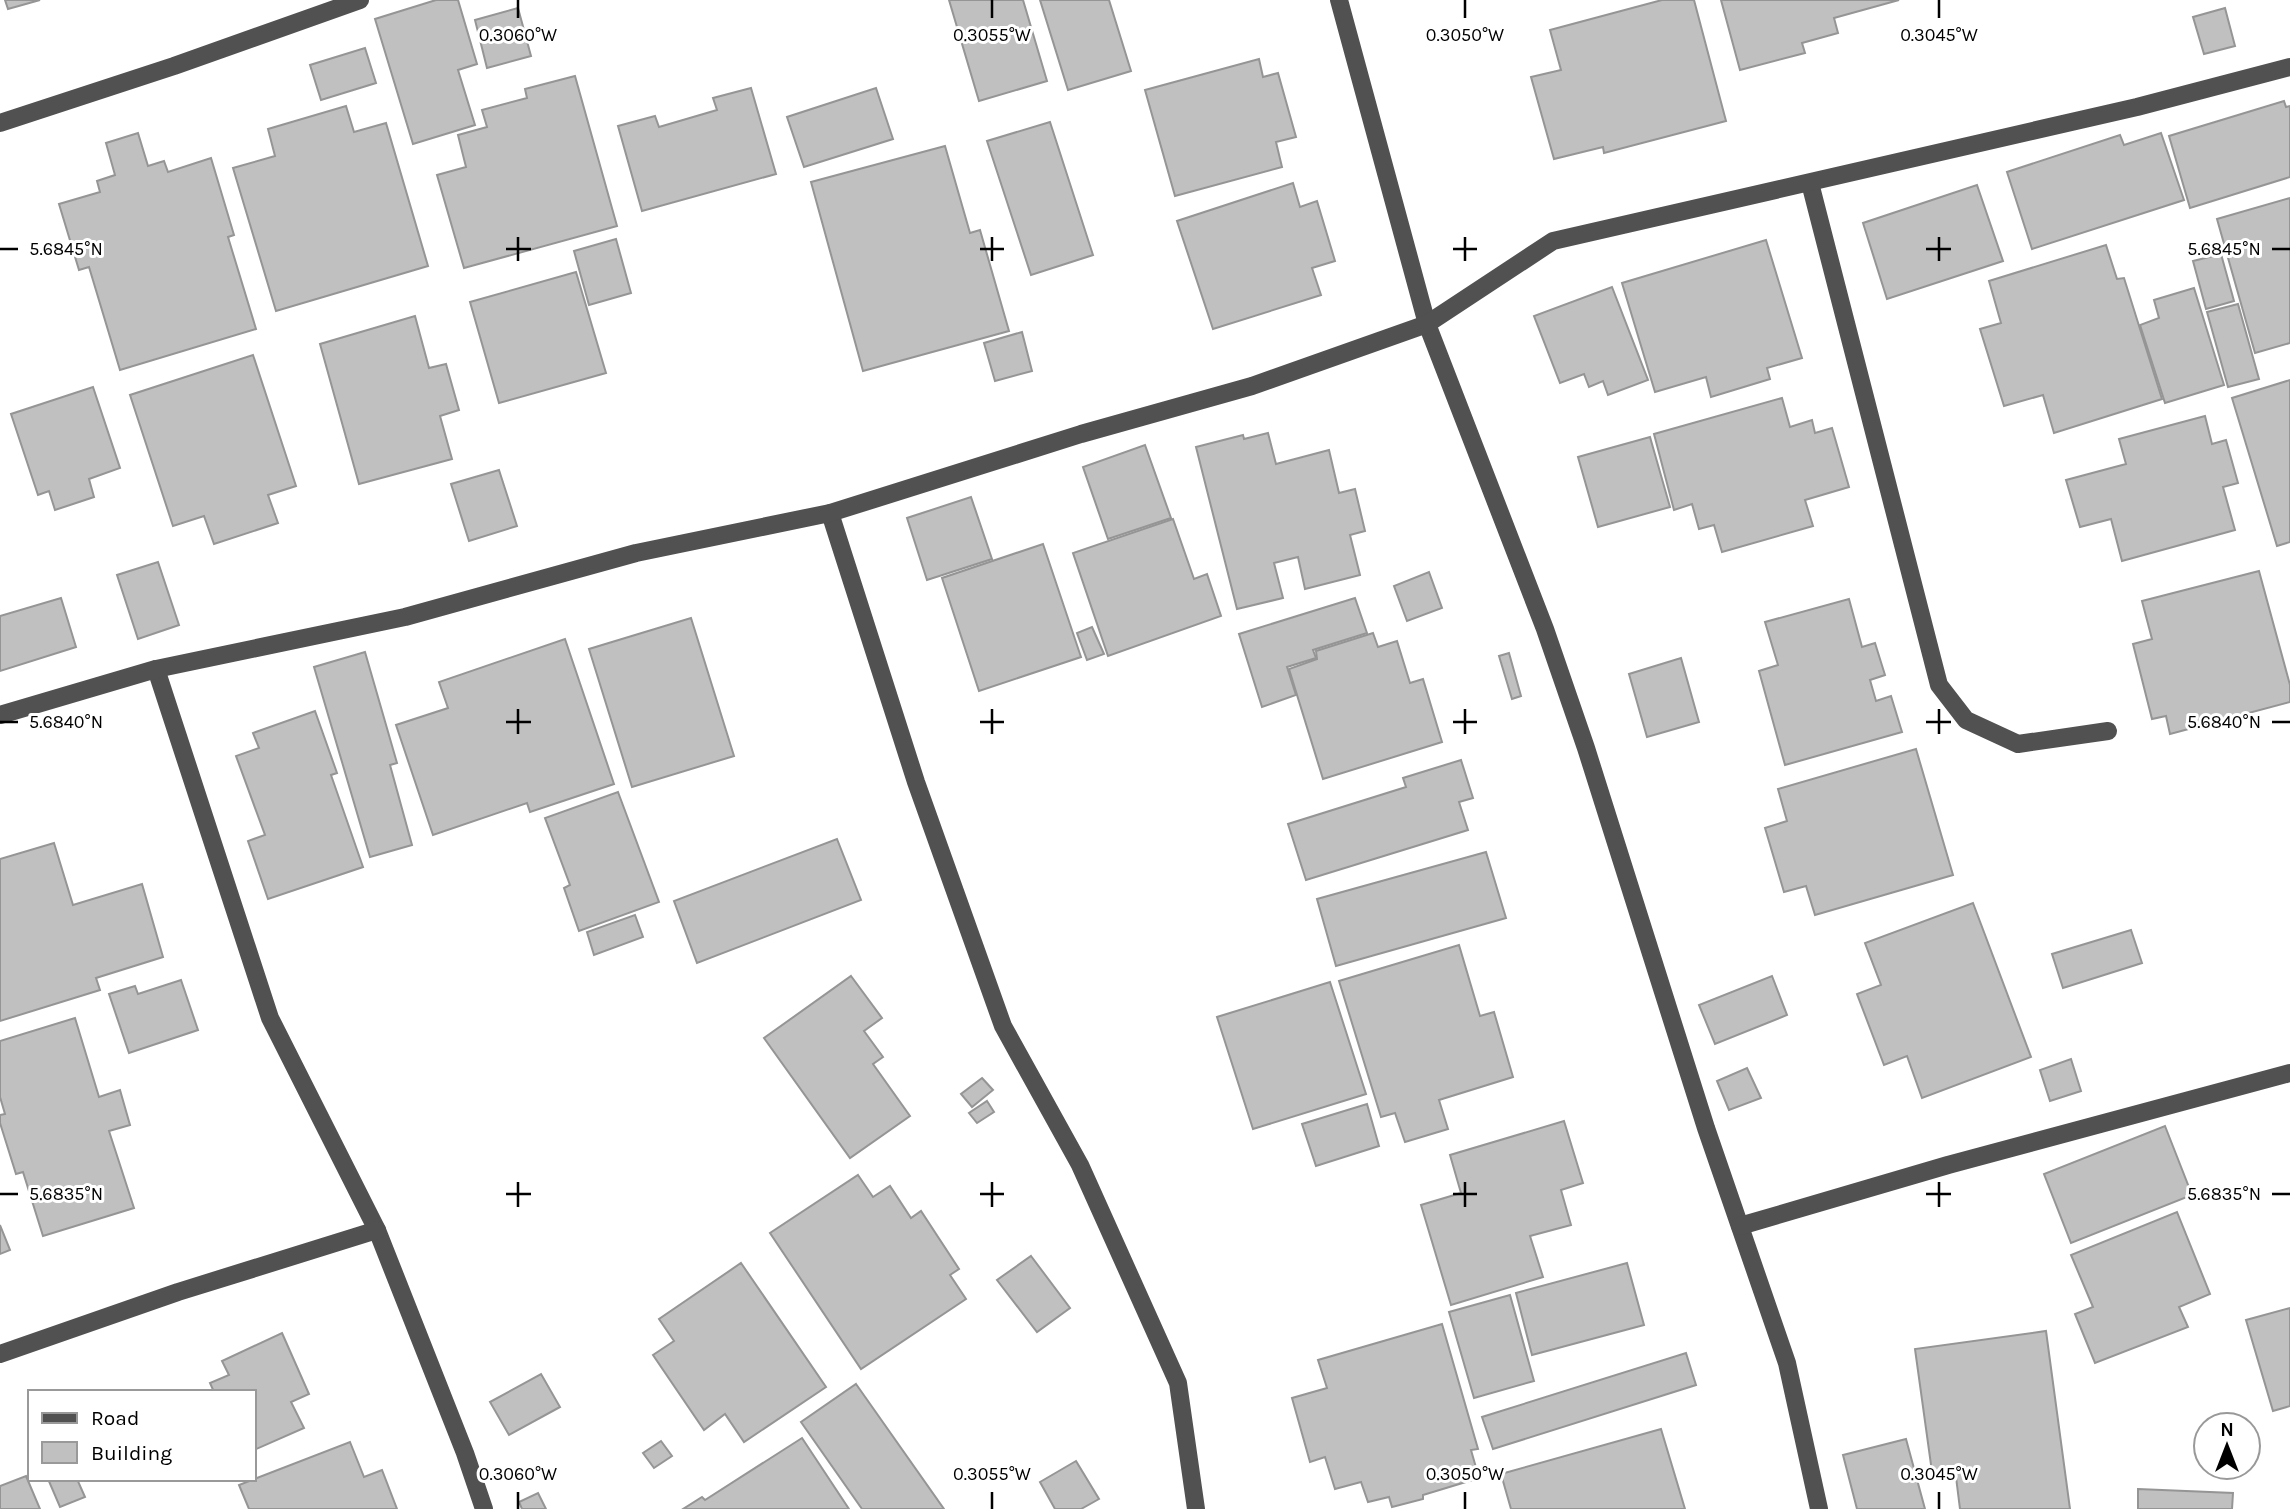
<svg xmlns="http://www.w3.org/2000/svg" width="2290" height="1509" viewBox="0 0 2290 1509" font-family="Karla,sans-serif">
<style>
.building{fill:#c0c0c0;stroke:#959595;stroke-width:2}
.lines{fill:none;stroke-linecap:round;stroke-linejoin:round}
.minor{stroke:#515151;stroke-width:18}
.ticks{fill:none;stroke:#000;stroke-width:2.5}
.ticks-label{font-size:18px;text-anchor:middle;fill:#000;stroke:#fff;stroke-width:6;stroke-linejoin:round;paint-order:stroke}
</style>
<rect width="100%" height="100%" fill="#fff"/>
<g class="building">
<polygon points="5,0 40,0 8,9"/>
<polygon points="436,0 458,0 477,64 458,70 475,125 413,144 375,19"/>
<polygon points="949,0 1023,0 1047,81 979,101"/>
<polygon points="1040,0 1109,0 1131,71 1068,90"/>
<polygon points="1662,0 1694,0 1726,121 1604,153 1603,147 1554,159 1531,77 1561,70 1550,30"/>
<polygon points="1721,0 1899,0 1834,18 1838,33 1802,43 1805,53 1740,70"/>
<polygon points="518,8 531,56 487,68 475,20"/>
<polygon points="2225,8 2235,46 2204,54 2193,17"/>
<polygon points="365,48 376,83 321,100 310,65"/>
<polygon points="1259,59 1263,77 1278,73 1296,137 1276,142 1282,167 1175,196 1145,90"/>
<polygon points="575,76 617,226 464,268 437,175 466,167 458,135 487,127 482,110 527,98 525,89"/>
<polygon points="751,88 776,174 642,211 618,126 655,116 659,127 717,110 713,98"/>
<polygon points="876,88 893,139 804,167 787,117"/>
<polygon points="2284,101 2286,107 2290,106 2290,177 2190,208 2169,136"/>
<polygon points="346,106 354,132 386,123 428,266 276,311 233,168 275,156 268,129"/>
<polygon points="1050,122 1093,255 1031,275 987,141"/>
<polygon points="138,133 148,166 164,161 168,172 211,158 234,235 228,237 256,329 120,370 89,267 79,270 59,204 100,192 97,181 115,175 106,143"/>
<polygon points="2161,133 2184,200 2032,249 2007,172 2120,135 2124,145"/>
<polygon points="945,146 970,233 980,230 1009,331 863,371 811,182"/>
<polygon points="1293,183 1300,207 1317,201 1335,261 1312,268 1321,295 1213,329 1177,221"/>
<polygon points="1977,185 2003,261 1887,299 1863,223"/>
<polygon points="2290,198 2290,343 2255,353 2217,219"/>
<polygon points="616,239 631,293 589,305 574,251"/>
<polygon points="1766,240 1802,358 1767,368 1770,379 1711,397 1706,377 1655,392 1622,283"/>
<polygon points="2106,245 2117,279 2124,278 2162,399 2054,433 2043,395 2004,406 1980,329 2001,323 1989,281"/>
<polygon points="2221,254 2234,301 2206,309 2193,261"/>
<polygon points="576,272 606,373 499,403 470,302"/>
<polygon points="1612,287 1648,380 1608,395 1603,381 1589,387 1584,374 1560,383 1534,316"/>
<polygon points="2194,288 2224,385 2165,403 2140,325 2159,318 2154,300"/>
<polygon points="2238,304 2259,379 2228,387 2207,312"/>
<polygon points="415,316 429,368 446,364 459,410 440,416 452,459 359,484 320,344"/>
<polygon points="1022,332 1032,371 995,381 984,343"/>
<polygon points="253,355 296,486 268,495 278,523 214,544 204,516 173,526 130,395"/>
<polygon points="2290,380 2290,542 2277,546 2232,398"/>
<polygon points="93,387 120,468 89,479 94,497 55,510 49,491 38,495 11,414"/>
<polygon points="1782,398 1790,427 1812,420 1815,433 1832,428 1849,487 1805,500 1813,526 1722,552 1714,525 1699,529 1692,504 1674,510 1654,434"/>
<polygon points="2205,416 2212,444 2226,440 2238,483 2223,487 2235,530 2122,561 2111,519 2080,527 2066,480 2126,464 2119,439"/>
<polygon points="1268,433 1276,464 1329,450 1339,493 1355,489 1365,531 1350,535 1360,575 1305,589 1298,557 1274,563 1283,598 1237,609 1196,447 1243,435 1244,439"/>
<polygon points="1650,437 1670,507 1598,527 1578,457"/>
<polygon points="1145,445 1171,518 1108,539 1083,467"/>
<polygon points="499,470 517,526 469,541 451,484"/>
<polygon points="971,497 992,559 927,580 907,518"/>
<polygon points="1173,519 1194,579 1207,574 1221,616 1108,656 1073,553"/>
<polygon points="1043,544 1081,657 979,691 942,578"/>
<polygon points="158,562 179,625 138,639 117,575"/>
<polygon points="2259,571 2290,685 2290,702 2170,734 2166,716 2152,719 2133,644 2152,639 2142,601"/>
<polygon points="1429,572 1442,608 1407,621 1394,586"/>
<polygon points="61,598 76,647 0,671 0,616"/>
<polygon points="1355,598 1367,633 1313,650 1316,658 1287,667 1296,695 1262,707 1239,634"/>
<polygon points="1849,599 1862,647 1875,643 1885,675 1870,680 1876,701 1891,696 1902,732 1785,765 1759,671 1778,665 1765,622"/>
<polygon points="691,618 734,756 632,787 589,649"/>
<polygon points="1092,627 1104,654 1087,660 1077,633"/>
<polygon points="1373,633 1378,647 1397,641 1410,683 1423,679 1442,742 1323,779 1289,669 1317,659 1316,651"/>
<polygon points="565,639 614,784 530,812 527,803 433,835 396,725 448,708 439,682"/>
<polygon points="365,652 397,763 390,765 412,845 370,857 314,667"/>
<polygon points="1509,653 1521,696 1512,699 1499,656"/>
<polygon points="1681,658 1699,722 1647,737 1629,674"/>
<polygon points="315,711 337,773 331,775 363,867 268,899 248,841 265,835 236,756 259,748 253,733"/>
<polygon points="1916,749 1953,875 1815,915 1806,886 1784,892 1765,828 1787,821 1778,789"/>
<polygon points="1461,760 1473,798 1459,802 1468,830 1306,880 1288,824 1406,787 1403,778"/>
<polygon points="618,792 659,902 579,931 564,888 570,885 545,818"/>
<polygon points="837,839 861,900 697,963 674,901"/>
<polygon points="54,843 73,905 142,884 163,957 96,978 100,990 0,1021 0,859"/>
<polygon points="1486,852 1506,918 1336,966 1317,899"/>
<polygon points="1973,903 2031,1057 1922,1098 1907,1056 1884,1065 1857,994 1881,985 1865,943"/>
<polygon points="635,915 643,937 594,955 587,932"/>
<polygon points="2131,930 2142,963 2063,988 2052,954"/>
<polygon points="1459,945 1480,1016 1494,1012 1513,1077 1439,1100 1448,1129 1405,1142 1395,1113 1381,1117 1339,981"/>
<polygon points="851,976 882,1018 864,1031 883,1057 873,1064 910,1116 850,1158 764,1038"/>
<polygon points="1772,976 1787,1015 1715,1044 1699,1005"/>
<polygon points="181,980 198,1030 129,1053 109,994 135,986 138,994"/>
<polygon points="1330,982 1366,1094 1253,1129 1217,1017"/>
<polygon points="75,1018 99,1097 120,1090 130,1125 109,1131 134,1208 43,1236 23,1172 16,1174 0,1123 0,1115 5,1114 0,1097 0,1041"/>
<polygon points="2071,1059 2081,1091 2050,1101 2040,1070"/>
<polygon points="1747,1068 1761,1098 1729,1110 1717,1081"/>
<polygon points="982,1078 993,1090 972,1107 961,1094"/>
<polygon points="987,1101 994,1112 977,1123 969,1113"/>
<polygon points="1367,1104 1379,1146 1316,1166 1302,1124"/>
<polygon points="1564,1121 1583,1183 1561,1190 1571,1225 1530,1236 1543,1277 1451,1305 1421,1205 1461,1193 1450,1155"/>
<polygon points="2165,1126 2192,1195 2071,1243 2044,1174"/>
<polygon points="858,1175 873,1197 890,1186 911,1218 921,1211 959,1269 950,1275 966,1299 861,1369 770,1233"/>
<polygon points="2177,1212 2210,1294 2179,1307 2188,1327 2095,1363 2075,1314 2093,1307 2071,1255"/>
<polygon points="0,1225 10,1250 0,1254"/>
<polygon points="1031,1256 1070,1308 1037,1332 997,1280"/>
<polygon points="741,1263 826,1387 744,1442 725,1414 704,1430 653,1355 674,1341 659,1319"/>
<polygon points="1627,1263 1644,1325 1532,1355 1516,1293"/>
<polygon points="1510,1295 1534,1381 1474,1398 1449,1312"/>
<polygon points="2290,1308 2290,1406 2273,1411 2246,1320"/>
<polygon points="1442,1324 1478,1449 1471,1450 1479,1478 1423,1495 1423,1499 1392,1507 1389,1497 1368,1502 1361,1482 1335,1489 1325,1457 1310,1462 1292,1398 1327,1388 1318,1360"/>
<polygon points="2046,1331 2070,1509 1960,1509 1955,1469 1932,1472 1915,1349"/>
<polygon points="282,1333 309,1394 291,1402 304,1428 254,1450 254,1392 214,1392 210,1383 229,1375 222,1361"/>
<polygon points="1686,1353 1696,1385 1493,1449 1482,1417"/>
<polygon points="541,1374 560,1407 509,1435 490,1402"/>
<polygon points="856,1384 944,1509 862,1509 801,1422"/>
<polygon points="1661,1429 1685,1509 1511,1509 1501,1474"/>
<polygon points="802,1438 849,1509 683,1509 702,1497 705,1500"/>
<polygon points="1906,1439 1925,1509 1857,1509 1843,1455"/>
<polygon points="661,1441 672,1456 654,1468 643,1453"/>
<polygon points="350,1442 364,1477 382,1470 397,1509 249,1509 239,1485"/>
<polygon points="1076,1461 1099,1499 1081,1509 1055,1509 1040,1482"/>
<polygon points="26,1476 40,1509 0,1509 0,1486"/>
<polygon points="48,1479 77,1479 85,1497 60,1507"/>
<polygon points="2138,1489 2233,1493 2232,1509 2138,1509"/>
<polygon points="538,1493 546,1509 522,1509 519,1502"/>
</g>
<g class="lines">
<g class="minor">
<polyline points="1339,0 1427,324 1545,629 1586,748 1706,1128 1787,1363 1819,1509"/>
<polyline points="0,123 174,66 360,0"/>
<polyline points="1810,183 1939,685 1966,720 2018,744 2108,731"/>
<polyline points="830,513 916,782 1003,1026 1080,1165 1178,1383 1196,1509"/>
<polyline points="156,669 270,1018 377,1230 465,1453 484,1509"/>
<polyline points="0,715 156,669 405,617 636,553 830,513 1081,434 1252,386 1427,324 1553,241 2137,107 2290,67"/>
<polyline points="1740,1226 1948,1165 2290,1073"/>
<polyline points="0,1354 178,1292 377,1230"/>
</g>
</g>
<path class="ticks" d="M518,0V18M992,0V18M1465,0V18M1939,0V18M518,237V261M992,237V261M1465,237V261M1939,237V261M0,249H18M506,249H531M980,249H1004M1453,249H1477M1926,249H1951M2272,249H2290M518,709V734M992,709V734M1465,709V734M1939,709V734M0,722H18M506,722H531M980,722H1004M1453,722H1477M1926,722H1951M2272,722H2290M518,1182V1207M992,1182V1207M1465,1182V1207M1939,1182V1207M0,1194H18M506,1194H531M980,1194H1004M1453,1194H1477M1926,1194H1951M2272,1194H2290M518,1492V1509M992,1492V1509M1465,1492V1509M1939,1492V1509"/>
<g class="ticks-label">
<text x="518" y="41">0.3060°W</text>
<text x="992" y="41">0.3055°W</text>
<text x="1465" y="41">0.3050°W</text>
<text x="1939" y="41">0.3045°W</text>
<text x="66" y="255">5.6845°N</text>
<text x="2224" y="255">5.6845°N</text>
<text x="66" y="728">5.6840°N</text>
<text x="2224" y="728">5.6840°N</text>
<text x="66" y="1200">5.6835°N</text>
<text x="2224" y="1200">5.6835°N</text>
<text x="518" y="1480">0.3060°W</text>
<text x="992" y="1480">0.3055°W</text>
<text x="1465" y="1480">0.3050°W</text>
<text x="1939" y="1480">0.3045°W</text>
</g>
<rect x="28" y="1390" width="228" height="91" fill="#ffffff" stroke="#999999" stroke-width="2"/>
<rect x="42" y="1413" width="35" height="10" fill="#515151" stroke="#999999" stroke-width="2"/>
<text x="91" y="1425" font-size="21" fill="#000000">Road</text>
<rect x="42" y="1442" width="35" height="21" fill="#c0c0c0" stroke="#999999" stroke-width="2"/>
<text x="91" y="1460" font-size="21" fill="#000000">Building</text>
<g transform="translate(2227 1446)"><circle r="33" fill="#ffffff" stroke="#999999" stroke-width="2"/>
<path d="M0-5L12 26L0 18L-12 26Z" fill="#000000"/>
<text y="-10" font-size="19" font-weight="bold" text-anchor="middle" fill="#000000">N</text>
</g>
</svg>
